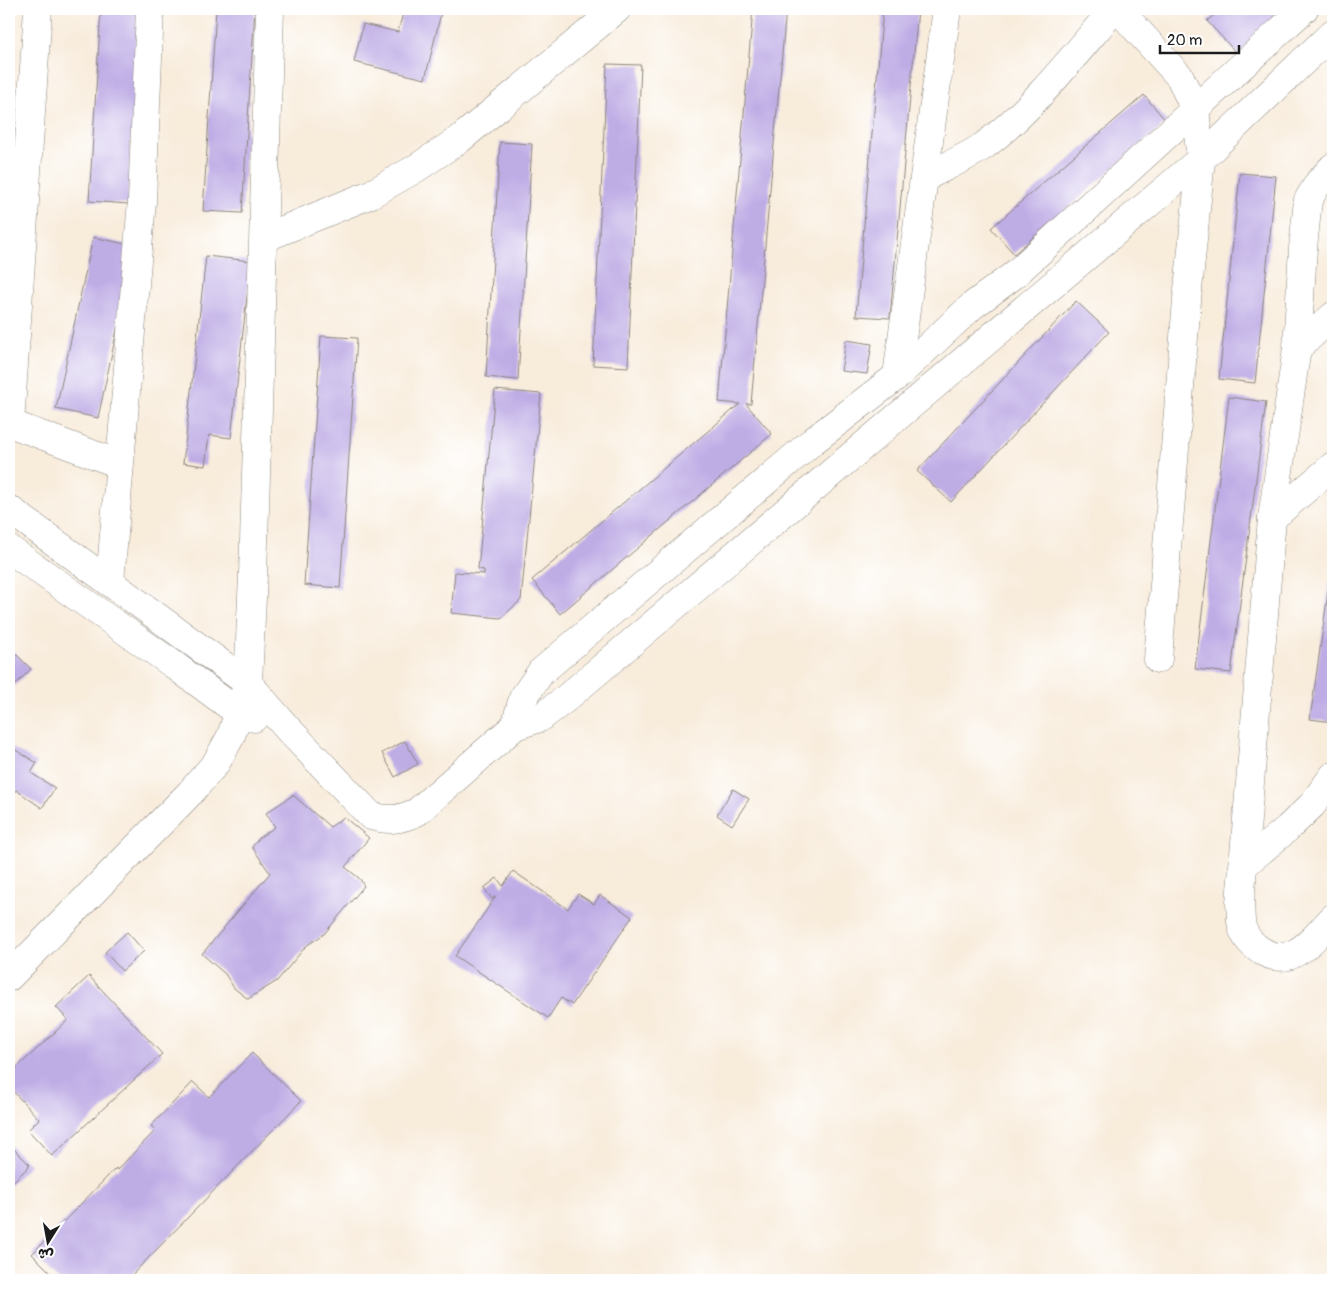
<svg xmlns="http://www.w3.org/2000/svg" width="1342" height="1289" viewBox="0 0 1342 1289" font-family="Pangolin,'Playpen Sans Arabic',sans-serif">
<style>
.building{fill:#beace5}
.lines{fill:none;stroke-linecap:round;stroke-linejoin:round}
.minor-casing{stroke:#8a847c;stroke-width:29}
.minor{stroke:#fff;stroke-width:28}
</style>
<rect width="100%" height="100%" fill="#fff"/>
<filter id="ink" filterUnits="userSpaceOnUse"><feTurbulence type="fractalNoise" baseFrequency=".02" numOctaves="2"/><feDisplacementMap in="SourceGraphic" scale="10" xChannelSelector="R" yChannelSelector="G"/><feConvolveMatrix kernelMatrix="1 2 1 2 8 2 1 2 1" color-interpolation-filters="sRGB"/></filter>
<filter id="wash" filterUnits="userSpaceOnUse"><feTurbulence type="fractalNoise" baseFrequency=".0096" numOctaves="4" result="noise"/><feDisplacementMap in="SourceGraphic" scale="20" xChannelSelector="R" yChannelSelector="G"/><feGaussianBlur stdDeviation="1.12" result="paint"/><feColorMatrix in="noise" values="0 0 0 0 0 0 0 0 0 0 0 0 0 0 0 0 0 1.4 0 .05"/><feComposite in="paint" operator="in"/></filter>
<g filter="url(#wash)">
<rect width="100%" height="100%" fill="#f8ecdb"/>
<g id="blocks">
<g class="building">
<polygon points="101,9 140,9 128,204 89,201"/>
<polygon points="216,9 255,9 242,213 203,211"/>
<polygon points="404,9 442,9 425,79 354,62 363,24 398,32"/>
<polygon points="753,9 786,9 751,404 746,404 772,434 560,614 532,580 740,404 719,402"/>
<polygon points="883,9 918,9 890,318 856,316"/>
<polygon points="1221,9 1297,9 1241,58 1207,21"/>
<polygon points="607,64 641,65 628,367 593,365"/>
<polygon points="1144,95 1167,122 1014,254 991,228"/>
<polygon points="500,142 532,144 518,380 486,377"/>
<polygon points="1240,173 1276,176 1255,383 1219,379"/>
<polygon points="93,237 135,246 98,418 56,409"/>
<polygon points="206,256 251,261 231,438 209,435 205,466 183,463"/>
<polygon points="1076,301 1109,332 951,502 917,471"/>
<polygon points="321,336 357,338 340,588 304,585"/>
<polygon points="846,340 872,344 867,374 841,371"/>
<polygon points="495,390 541,394 521,600 501,618 451,613 455,572 484,574 484,570 478,569"/>
<polygon points="1229,397 1266,402 1231,673 1195,669"/>
<polygon points="1331,572 1333,572 1333,722 1310,719"/>
<polygon points="9,647 31,669 9,691"/>
<polygon points="405,741 418,764 395,777 382,753"/>
<polygon points="9,746 37,763 31,773 55,788 42,808 16,790 9,801"/>
<polygon points="733,789 749,799 732,825 717,815"/>
<polygon points="293,795 330,827 344,817 369,838 345,867 360,879 364,886 324,934 306,946 277,981 248,999 234,988 225,974 202,954 270,873 252,847 260,837 275,827 266,813"/>
<polygon points="513,871 568,909 578,894 594,904 600,895 632,917 572,1005 561,998 548,1018 455,956 496,896 492,899 484,888 497,878 503,886"/>
<polygon points="127,932 144,951 122,971 105,952"/>
<polygon points="89,976 162,1054 52,1156 28,1130 39,1119 9,1087 9,1075 68,1020 56,1007"/>
<polygon points="252,1053 301,1101 127,1280 58,1280 32,1254 116,1168 117,1170 156,1130 151,1126 193,1082 209,1097"/>
<polygon points="9,1144 30,1165 9,1186"/>
</g>
</g>
</g>
<g filter="url(#ink)">
<use href="#blocks" fill-opacity="0" stroke="#8a847c" stroke-width="1"/>
<g class="lines">
<g class="minor-casing">
<g id="minor">
<polyline points="1118,9 1180,77 1195,110 1201,159 1187,300 1158,659"/>
<path d="M1333,167L1319,182L1308,200L1303,248L1297,348L1272,518L1240,903C1241,911 1240,919 1242,927C1247,946 1274,964 1293,954C1310,946 1320,931 1333,918"/>
<path d="M925,177C944,167 968,157 985,145C1032,110 1076,53 1114,9"/>
<polyline points="264,238 371,194 415,169 460,139 617,9"/>
<polyline points="1297,348 1333,316"/>
<polyline points="897,376 947,9"/>
<polyline points="9,423 119,464"/>
<polyline points="10,424 38,9"/>
<path d="M9,509L248,683L287,728L371,816C389,821 399,820 417,812L515,726L540,718L564,700L1201,159L1333,33"/>
<polyline points="1272,518 1333,466"/>
<polyline points="9,549 174,665 239,713 254,718"/>
<polyline points="110,582 142,201 150,9"/>
<polyline points="515,726 523,698 541,672 813,441 897,376 972,306 1014,275 1304,9"/>
<polyline points="1245,864 1288,828 1312,805 1333,776"/>
<polyline points="9,977 190,793 216,763 231,736 248,683 253,575 270,9"/>
</g>
</g>
<use href="#minor" class="minor"/>
</g>
</g>
<rect width="1342" height="1289" fill="none" stroke="#fff" stroke-width="30"/>
<g transform="translate(48 1242) rotate(191)" stroke="#ffffff" stroke-width="4" paint-order="stroke">
<path d="M0-4L9 19L0 12L-9 19Z" fill="#1c1c1c"/>
<text y="-8" font-size="14" font-weight="bold" text-anchor="middle" fill="#1c1c1c">ش</text>
</g>
<path d="M1160 45v8h79v-8" fill="none" stroke="#1c1c1c" stroke-width="2.5"/>
<text x="1167" y="45" font-size="15" fill="#1c1c1c" stroke="#ffffff" stroke-width="4" paint-order="stroke">20 m</text>
</svg>
